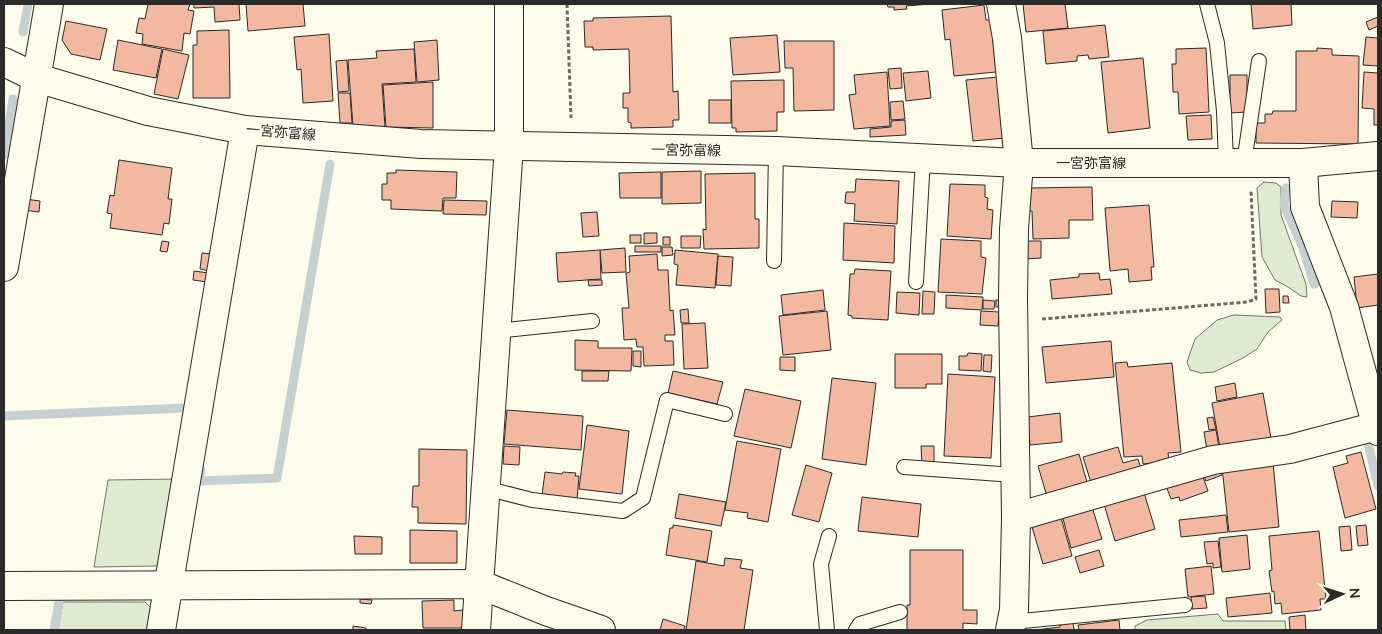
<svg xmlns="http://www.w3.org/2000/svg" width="1382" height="634" viewBox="0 0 1382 634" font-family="Mulish,'Noto Sans JP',sans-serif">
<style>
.green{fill:#deebd1;stroke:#74746e}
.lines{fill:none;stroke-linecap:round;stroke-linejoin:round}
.stream{stroke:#c7d0d0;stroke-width:9}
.building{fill:#f2b8a0;stroke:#2b2b2b}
.service-casing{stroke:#2b2b2b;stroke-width:16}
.minor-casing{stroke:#2b2b2b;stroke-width:30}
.secondary-casing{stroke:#2b2b2b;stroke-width:30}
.path{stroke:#6a6964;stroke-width:3;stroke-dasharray:4 2.5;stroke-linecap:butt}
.service{stroke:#fdfbea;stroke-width:14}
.minor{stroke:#fdfbea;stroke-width:28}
.secondary{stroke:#fdfbea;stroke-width:28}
.labels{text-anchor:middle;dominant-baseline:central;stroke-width:4;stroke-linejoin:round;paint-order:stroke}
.street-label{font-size:14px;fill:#2b2b2b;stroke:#fdfbea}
</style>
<rect width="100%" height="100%" fill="#fdfbea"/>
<g class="green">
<polygon points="1264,182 1276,183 1281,187 1281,215 1306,284 1307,297 1301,296 1288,287 1275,280 1262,257 1257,188"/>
<polygon points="1234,315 1280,317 1282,320 1268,332 1257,349 1243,358 1214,372 1201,373 1190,370 1187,362 1195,339 1217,320"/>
<polygon points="178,479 166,561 155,566 94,567 108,480"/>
<polygon points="63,602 145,602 151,608 148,630 58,630"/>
<polygon points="1218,614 1223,621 1285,621 1286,630 1135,630 1135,626 1147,620"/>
</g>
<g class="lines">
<g class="stream">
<polyline points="23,32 28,4"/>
<polyline points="4,155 13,99"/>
<polyline points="1286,188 1284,205 1303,248 1314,284 1321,281"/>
<polyline points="4,416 184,408"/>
<polyline points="1368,443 1378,486"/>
<polyline points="201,470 199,481 277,478 330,164"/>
<polyline points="54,630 59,602"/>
</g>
</g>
<g class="building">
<polygon points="148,4 190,4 188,10 194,11 190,34 184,33 182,51 142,44 143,34 136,33 139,18 145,19"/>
<polygon points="194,4 239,4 240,20 215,22 214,7 194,8"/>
<polygon points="246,4 303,4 305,26 248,31"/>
<polygon points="887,4 931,4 906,6 907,9 894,10 894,7 888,7"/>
<polygon points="1023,4 1065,4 1068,28 1026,32"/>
<polygon points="1251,4 1291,4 1292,25 1253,29"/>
<polygon points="984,5 986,20 991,20 996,72 954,76 950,39 945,40 942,10"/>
<polygon points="671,16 673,92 678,91 679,120 673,120 673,127 631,128 631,123 628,122 628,108 623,108 623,93 630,93 629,49 593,50 593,47 585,47 584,21 593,21 593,18"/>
<polygon points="1378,17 1378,26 1369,30 1366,22"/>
<polygon points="66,21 107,29 100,60 71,54 62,40"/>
<polygon points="1105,25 1109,57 1089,59 1088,55 1077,56 1077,61 1046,64 1043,31"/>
<polygon points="229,30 230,98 193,98 193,45 197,45 197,31"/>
<polygon points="329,34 333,101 303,103 301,69 297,70 294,37"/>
<polygon points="777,35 780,72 733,75 730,38"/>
<polygon points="1366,37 1378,38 1378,66 1363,65"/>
<polygon points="118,40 162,49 156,78 113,70"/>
<polygon points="437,40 439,80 417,82 414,42"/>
<polygon points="784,41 834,41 834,110 794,111 793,68 785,68"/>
<polygon points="1206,48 1209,112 1179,114 1178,92 1173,92 1172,64 1176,64 1176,49"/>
<polygon points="1317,48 1332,49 1332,55 1359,56 1358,144 1256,143 1256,123 1265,123 1265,114 1272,114 1273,111 1296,111 1296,51 1317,51"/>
<polygon points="163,49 189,55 178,99 154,94"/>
<polygon points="414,49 416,82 382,84 385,127 353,126 348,60 377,58 376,51"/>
<polygon points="1143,58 1150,128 1108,133 1101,62"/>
<polygon points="347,60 349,91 338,92 336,61"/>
<polygon points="901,68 902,88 890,89 888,69"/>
<polygon points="928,71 931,98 906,101 903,73"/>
<polygon points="887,72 890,126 854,129 849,95 856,94 854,75"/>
<polygon points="1364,72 1378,73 1378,125 1374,125 1374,109 1362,108"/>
<polygon points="1230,75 1247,75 1247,112 1230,113"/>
<polygon points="998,77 1005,138 973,141 966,80"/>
<polygon points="784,80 784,112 777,112 777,131 736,132 736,128 732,128 731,81"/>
<polygon points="433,82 433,128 386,127 383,85"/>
<polygon points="338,93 350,93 352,123 340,123"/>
<rect x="709" y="100" width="22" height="23"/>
<polygon points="903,101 905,119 891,120 890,102"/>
<polygon points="1211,115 1212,139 1188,140 1186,116"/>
<polygon points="905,120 906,135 870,137 870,129 891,127 891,121"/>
<polygon points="119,160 172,168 168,199 172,199 169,224 164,223 162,235 110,228 112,214 107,213 110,195 114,196"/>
<polygon points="396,170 457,172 456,198 443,198 442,211 391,209 391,200 382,200 382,184 387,184 387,173 396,173"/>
<polygon points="701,171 701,203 662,204 662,172"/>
<polygon points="661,172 661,198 620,198 619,173"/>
<polygon points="755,173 755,219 759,219 759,248 704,249 703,229 706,230 705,174"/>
<polygon points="856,179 899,181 897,224 854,221 855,204 845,203 846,192 855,192"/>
<polygon points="950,184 985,185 985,197 988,198 987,209 993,210 991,239 947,236"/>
<polygon points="1092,187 1093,220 1069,220 1069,238 1033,239 1032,211 1029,211 1028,188"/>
<polygon points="25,199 40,201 39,212 23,210"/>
<polygon points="444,200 487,201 486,215 443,214"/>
<polygon points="1332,201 1358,202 1357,218 1331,217"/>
<polygon points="1149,205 1154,267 1151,267 1152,280 1129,282 1128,269 1110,271 1105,208"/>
<polygon points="597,212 599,236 583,237 581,213"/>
<polygon points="844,223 895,226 894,263 843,260"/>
<polygon points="644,233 657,233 657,243 644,244"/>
<rect x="630" y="235" width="11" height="8"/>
<polygon points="681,236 701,236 700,248 681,248"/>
<rect x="663" y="237" width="7" height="8"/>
<polygon points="941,239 981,241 981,257 986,258 982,294 938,292"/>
<polygon points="162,241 169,242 167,252 160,251"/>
<polygon points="1024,241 1041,241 1041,258 1025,259"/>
<rect x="635" y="246" width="26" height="6"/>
<polygon points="662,247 672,247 673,255 662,256"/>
<polygon points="625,248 626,272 602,273 600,250"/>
<polygon points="600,250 601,279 558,282 556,253"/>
<polygon points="675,250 718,254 715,288 676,285 678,265 674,264"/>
<polygon points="202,253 213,254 210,271 200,269"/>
<polygon points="657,254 658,270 668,270 670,311 673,310 675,335 665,335 665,341 673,341 674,365 644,366 643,347 637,347 636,339 624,340 622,308 629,308 626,273 630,272 629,256"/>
<polygon points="718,256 733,257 731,286 716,285"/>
<polygon points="855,269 891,271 888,320 852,318 852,316 848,315 850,274 854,274"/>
<polygon points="194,271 209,273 207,282 193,280"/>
<polygon points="1099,273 1100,280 1110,279 1112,294 1052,299 1050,280 1079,277 1079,274"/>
<polygon points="1378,274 1378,305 1357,308 1354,277"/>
<polygon points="588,280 602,280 602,285 589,286"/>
<polygon points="1265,289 1279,289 1280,312 1266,313"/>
<polygon points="823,290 825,310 783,315 781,295"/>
<polygon points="923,291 935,292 934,314 922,314"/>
<polygon points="897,292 920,293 919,315 896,313"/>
<polygon points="946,295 983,297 982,310 946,308"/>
<polygon points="1283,296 1288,296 1289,303 1283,303"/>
<polygon points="983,300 995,301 994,309 983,309"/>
<rect x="996" y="300" width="4" height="7"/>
<polygon points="688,309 689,323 681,323 680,310"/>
<polygon points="827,311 831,350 783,355 779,316"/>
<polygon points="981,311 999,312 998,326 980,325"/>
<polygon points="705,323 708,368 684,369 682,324"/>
<polygon points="575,340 598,341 598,348 632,348 631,371 575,370"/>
<polygon points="1111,341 1114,377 1046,383 1042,347"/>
<polygon points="633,351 641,351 641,367 633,366"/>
<polygon points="968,353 982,354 981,371 959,370 959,356 967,356"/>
<polygon points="895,354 942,354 942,384 926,384 926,388 895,388"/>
<polygon points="984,355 992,355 991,372 983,371"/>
<polygon points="780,357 795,357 795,371 780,370"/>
<polygon points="1127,362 1128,367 1172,363 1181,452 1168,453 1169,461 1143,464 1142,456 1124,457 1115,363"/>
<polygon points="582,371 609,371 608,381 582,381"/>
<polygon points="673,371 723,382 717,404 668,393"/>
<polygon points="948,374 995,377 991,458 944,456"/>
<polygon points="832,378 876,383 866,465 822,459"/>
<polygon points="1235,383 1237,397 1217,401 1215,387"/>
<polygon points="745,389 801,401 791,448 734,436"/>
<polygon points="1263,393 1272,444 1221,453 1212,403"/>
<polygon points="507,410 583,416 581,450 504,444"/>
<polygon points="1060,413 1062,442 1030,445 1028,417"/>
<polygon points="1213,417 1216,429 1209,430 1207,418"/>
<polygon points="587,425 629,431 622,494 579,489"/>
<polygon points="1216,430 1220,454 1208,456 1204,432"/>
<polygon points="737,441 781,449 768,522 747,518 748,513 725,510"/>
<polygon points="504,446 520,447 519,465 503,464"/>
<polygon points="921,446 934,446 934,464 922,464"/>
<polygon points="1118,447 1123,463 1138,459 1143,475 1093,489 1083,457"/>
<polygon points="419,449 467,450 466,524 418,523 418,507 412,507 413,486 419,486"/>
<polygon points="1361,452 1376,509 1345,518 1333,467 1348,463 1346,456"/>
<polygon points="1079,454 1089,489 1048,500 1038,466"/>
<polygon points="1273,462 1279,527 1229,532 1222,467"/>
<polygon points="806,465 832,473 819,522 792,515"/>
<polygon points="1220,468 1222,475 1206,481 1203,474"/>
<polygon points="545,472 562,474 563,472 576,473 575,476 579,476 577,499 542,495"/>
<polygon points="1202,474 1208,491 1180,501 1179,497 1171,499 1166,486"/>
<polygon points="1143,489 1155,529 1115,541 1103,501"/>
<polygon points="679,494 726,502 721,526 675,518"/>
<polygon points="862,497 921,504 918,537 858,531"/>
<polygon points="1092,507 1102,539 1071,548 1062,515"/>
<polygon points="1226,515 1228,532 1181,537 1179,520"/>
<polygon points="1061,518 1072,556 1043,564 1032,527"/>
<polygon points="673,525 712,531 707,562 666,555 670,528 673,528"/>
<polygon points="1366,525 1368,545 1358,546 1356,526"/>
<polygon points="1350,526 1352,550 1341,551 1339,527"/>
<polygon points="410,530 457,531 457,563 410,563"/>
<polygon points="1319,531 1326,599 1320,599 1321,610 1282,614 1281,603 1275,604 1274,591 1272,592 1269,571 1272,570 1269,536"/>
<polygon points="1247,535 1250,569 1222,572 1219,538"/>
<polygon points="354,536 382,537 382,554 355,554"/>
<polygon points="1218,541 1221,567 1213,568 1213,563 1207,564 1204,542"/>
<polygon points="910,550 963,550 963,610 977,610 977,624 963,623 963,630 907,630 907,605 910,605"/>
<polygon points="1099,550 1104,566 1080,573 1075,557"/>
<polygon points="725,558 742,560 740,568 753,570 744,630 686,630 696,561 724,566"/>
<polygon points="1211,566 1214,594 1188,597 1185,569"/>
<polygon points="1270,593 1272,613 1228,617 1226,598"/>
<polygon points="1205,596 1207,608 1192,609 1191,597"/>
<polygon points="360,599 372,600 371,604 360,603"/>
<polygon points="454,600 454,611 463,610 463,628 423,628 422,601"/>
<polygon points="1305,615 1306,630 1290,630 1289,617"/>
<polygon points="663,619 685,626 684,630 660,630"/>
<polygon points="1119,620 1120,630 1079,630 1078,625"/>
<polygon points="1073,623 1074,630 1035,630 1060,627 1060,625"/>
<polygon points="353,626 366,628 366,630 353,630"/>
</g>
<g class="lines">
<g class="service-casing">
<g id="service">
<polyline points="1207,4 1217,43 1224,111 1226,163"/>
<polyline points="1244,163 1259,61"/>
<polyline points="774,261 776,151"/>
<polyline points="916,282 923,158"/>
<polyline points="496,331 592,321"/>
<polyline points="904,467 1014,475"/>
<polyline points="485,488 532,500 623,511 643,498 667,400 725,414"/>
<polyline points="1012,622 1185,605"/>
<polyline points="827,630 821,564 829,536"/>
<polyline points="856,630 860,624 900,612"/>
</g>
</g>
<g class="minor-casing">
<g id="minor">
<polyline points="1001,4 1007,38 1019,163 1014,229 1013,298 1016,517 1014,610 1010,630"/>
<polyline points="1303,163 1305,207 1344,307 1378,431"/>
<polyline points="4,267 49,4"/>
<polyline points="1016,517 1213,460 1290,449 1377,426"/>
<polyline points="4,586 479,584 546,611 601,630"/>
<polyline points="161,630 245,130"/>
<polyline points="476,630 509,146 509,4"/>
</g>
</g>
<g class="secondary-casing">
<polyline id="secondary" points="4,62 37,78 148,111 245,130 421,144 776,151 1019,163 1303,163 1378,156"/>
</g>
<g class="path">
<polyline points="567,4 571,118"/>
<polyline points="1042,319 1247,302 1256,299 1251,191"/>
</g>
<use href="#service" class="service"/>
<use href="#minor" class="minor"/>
<use href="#secondary" class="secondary"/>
</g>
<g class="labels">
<g class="street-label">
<text transform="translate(281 132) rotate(5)">一宮弥富線</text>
<text transform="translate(686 150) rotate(1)">一宮弥富線</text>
<text x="1091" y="163">一宮弥富線</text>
</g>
</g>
<rect width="1382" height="634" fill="none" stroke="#2b2b2b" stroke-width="10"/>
<g transform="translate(1342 594) rotate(86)" stroke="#fdfbea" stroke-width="4" paint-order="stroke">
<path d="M0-4L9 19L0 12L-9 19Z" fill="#2b2b2b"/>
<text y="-8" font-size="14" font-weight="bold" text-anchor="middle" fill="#2b2b2b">N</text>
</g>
</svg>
